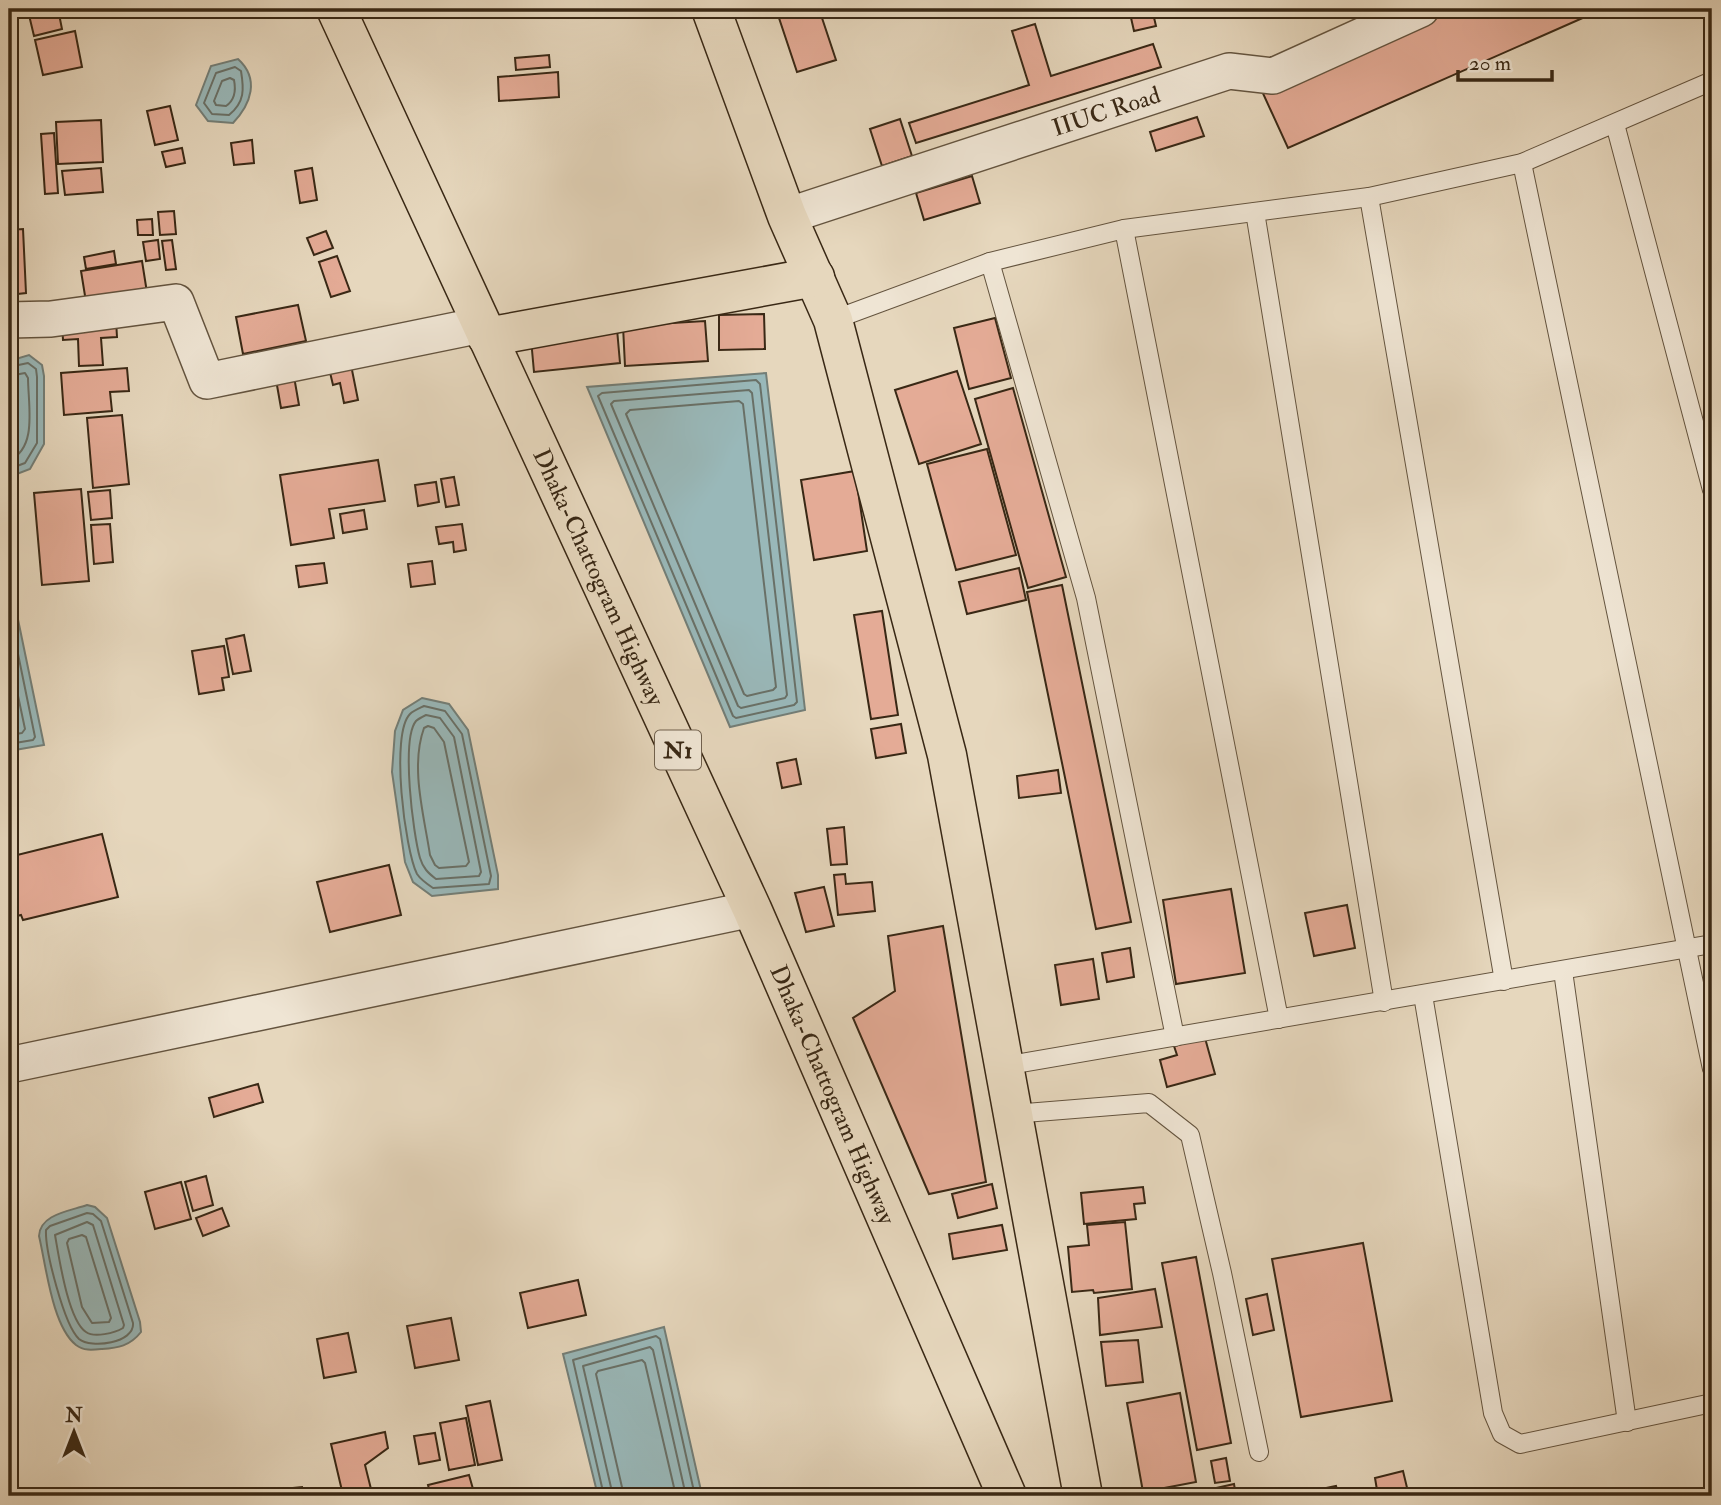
<svg xmlns="http://www.w3.org/2000/svg" width="1721" height="1505" viewBox="0 0 1721 1505" font-family="'IM FELL Double Pica',serif">
<style>
.water{fill:#99b8b9;stroke:#737e77;stroke-width:2}
.lines{fill:none;stroke-linecap:round;stroke-linejoin:round}
.shore{stroke:#697067;stroke-width:2}
.building{fill:#e4ab96;stroke:#392815;stroke-width:2}
.lane-casing{stroke:#64543f;stroke-width:20}
.street-casing{stroke:#64543f;stroke-width:38}
.highway-casing{stroke:#392815;stroke-width:41}
.lane{stroke:#efe5d4;stroke-width:18}
.street{stroke:#efe5d4;stroke-width:35}
.highway{stroke:#e6d7bd;stroke-width:38}
.labels{text-anchor:middle;dominant-baseline:central;stroke-width:5;stroke-linejoin:round;paint-order:stroke}
.shield{fill:#efe5d4;stroke:#70614e;stroke-width:2}
.shield-label{font-size:23px;font-weight:bold;fill:#392815}
.street-label{font-size:24px;fill:#392815;stroke:#efe5d4}
</style>
<rect width="100%" height="100%" fill="#e6d7bd"/>
<filter id="stains"><feTurbulence type="fractalNoise" baseFrequency=".00286" numOctaves="4"/><feColorMatrix values="0 0 0 0 .2 0 0 0 0 .09 0 0 0 0 .02 0 0 0 .5 -.17"/></filter>
<radialGradient id="worn" r=".72"><stop offset=".6" stop-color="#630" stop-opacity="0"/><stop offset="1" stop-color="#630" stop-opacity=".3"/></radialGradient>
<g class="water">
<path d="M238,59C260,79 251,104 233,123L208,121L196,105L211,66Z"/>
<polygon points="29,355 42,365 44,376 44,444 30,469 9,477 9,361"/>
<polygon points="766,373 805,710 730,727 587,387"/>
<polygon points="9,576 44,745 9,751"/>
<polygon points="422,698 449,704 468,730 498,875 498,889 432,896 413,882 405,862 392,772 395,731 403,710"/>
<path d="M87,1205L95,1207L107,1218L140,1322L141,1332C130,1346 118,1348 102,1349C92,1350 84,1351 76,1345C52,1326 46,1265 39,1236C40,1214 70,1211 87,1205Z"/>
<polygon points="664,1327 702,1495 598,1496 563,1354"/>
</g>
<g class="lines">
<g class="shore">
<path d="M235,67L241,71C244,89 245,102 229,115L212,114L204,103L216,73Z"/>
<path d="M230,78L234,80C236,90 235,100 226,106L216,105L214,101L222,81Z"/>
<polyline points="9,367 28,363 36,369 37,377 37,443 25,463 9,469"/>
<path d="M9,376L25,373L28,378C28,404 38,449 9,460"/>
<polygon points="756,380 760,384 797,702 794,705 736,718 733,716 598,396 602,393"/>
<polyline points="9,386 16,386 18,389 18,437 9,449"/>
<polygon points="749,390 752,393 787,695 785,698 741,708 738,706 611,404 614,401"/>
<polygon points="739,401 743,404 776,687 773,690 747,696 744,694 626,414 630,410"/>
<polyline points="9,610 35,737 33,740 9,744"/>
<polyline points="9,653 25,729 22,733 9,735"/>
<path d="M424,706L445,711L462,734L491,876L489,884L433,888C427,884 421,880 417,874C405,850 390,734 410,714C413,711 420,708 424,706Z"/>
<path d="M426,715L440,718L454,737L481,872L479,876L436,879C428,873 423,868 420,858C413,834 401,739 416,721C418,719 424,716 426,715Z"/>
<path d="M428,726L434,728L444,742L469,862L466,866L439,868L435,865L430,855C424,815 410,767 424,728Z"/>
<path d="M87,1213L93,1214L101,1221L133,1323C135,1343 91,1349 79,1339C64,1325 45,1250 46,1230L50,1226Z"/>
<path d="M87,1222L93,1225L124,1325L123,1328C115,1333 94,1338 86,1332C68,1320 59,1257 55,1235Z"/>
<polygon points="82,1235 86,1237 111,1318 109,1322 92,1323 82,1307 67,1243 69,1239"/>
<polyline points="604,1496 573,1360 656,1336 660,1339 695,1496"/>
<polyline points="613,1496 583,1366 650,1347 653,1350 686,1496"/>
<polyline points="624,1496 596,1374 598,1371 642,1360 645,1363 676,1496"/>
</g>
</g>
<g class="building">
<polygon points="58,9 62,29 34,36 29,15"/>
<polygon points="776,9 819,9 836,60 797,72"/>
<polygon points="1129,9 1152,9 1156,26 1134,31"/>
<polygon points="1443,9 1603,9 1288,148 1261,89"/>
<polygon points="1035,24 1051,76 1153,44 1161,67 916,143 909,123 1029,85 1012,31"/>
<polygon points="75,31 82,67 43,75 35,40"/>
<polygon points="549,55 550,67 516,70 515,58"/>
<polygon points="558,72 559,97 499,101 498,77"/>
<polygon points="170,106 178,140 155,145 147,111"/>
<polygon points="1197,117 1204,136 1156,151 1150,132"/>
<polygon points="900,119 912,156 882,166 870,129"/>
<polygon points="101,120 103,162 58,164 56,122"/>
<polygon points="54,133 58,193 45,194 41,134"/>
<polygon points="252,140 254,163 234,165 231,143"/>
<polygon points="182,148 185,163 166,167 162,152"/>
<polygon points="101,168 103,192 65,195 62,171"/>
<polygon points="312,168 317,200 300,203 295,171"/>
<polygon points="972,176 980,203 924,220 916,193"/>
<polygon points="174,211 176,234 160,235 158,212"/>
<polygon points="152,219 153,235 138,235 137,220"/>
<polygon points="23,229 26,293 9,295 9,230"/>
<polygon points="326,231 333,248 314,255 307,238"/>
<polygon points="158,240 160,259 146,261 143,242"/>
<polygon points="172,240 176,269 166,270 162,241"/>
<polygon points="114,251 116,264 86,269 84,257"/>
<polygon points="337,256 350,291 331,297 319,262"/>
<polygon points="142,261 148,299 87,308 81,271"/>
<polygon points="298,305 306,341 243,354 236,317"/>
<polygon points="764,314 765,349 719,350 719,315"/>
<polygon points="995,318 1011,378 969,389 954,328"/>
<polygon points="116,320 117,337 101,338 103,365 79,366 78,339 63,340 62,323"/>
<polygon points="705,321 708,361 625,366 623,326"/>
<polygon points="617,329 620,363 534,372 531,339"/>
<polygon points="350,360 358,400 344,403 340,383 333,385 328,364"/>
<polygon points="127,368 129,391 110,392 112,411 64,415 61,373"/>
<polygon points="293,371 299,405 281,408 275,374"/>
<polygon points="957,371 981,444 919,464 895,390"/>
<polygon points="1013,388 1066,577 1028,588 975,399"/>
<polygon points="122,415 129,484 93,488 87,418"/>
<polygon points="987,449 1016,555 956,570 927,464"/>
<polygon points="378,460 385,501 329,509 334,538 291,545 280,475"/>
<polygon points="855,471 867,551 814,560 801,480"/>
<polygon points="454,477 459,505 446,507 441,479"/>
<polygon points="436,482 439,502 418,506 415,485"/>
<polygon points="81,489 89,581 42,585 34,493"/>
<polygon points="110,490 112,518 91,520 88,492"/>
<polygon points="364,510 367,529 343,533 340,514"/>
<polygon points="110,524 113,562 94,564 91,525"/>
<polygon points="462,524 466,550 454,552 453,542 439,544 436,527"/>
<polygon points="432,561 435,584 411,587 408,564"/>
<polygon points="324,563 327,583 299,587 296,566"/>
<polygon points="1019,568 1026,600 967,614 959,582"/>
<polygon points="1062,585 1131,922 1096,929 1027,592"/>
<polygon points="882,611 898,715 871,719 854,615"/>
<polygon points="244,635 251,671 233,674 226,639"/>
<polygon points="224,646 229,677 222,678 224,690 199,694 192,651"/>
<polygon points="901,724 906,753 876,758 871,729"/>
<polygon points="796,759 801,784 782,788 777,763"/>
<polygon points="1058,770 1061,793 1019,798 1017,776"/>
<polygon points="844,827 847,864 831,865 827,829"/>
<polygon points="102,834 118,897 23,920 21,915 9,918 9,857"/>
<polygon points="389,865 401,915 330,932 317,882"/>
<polygon points="845,874 846,884 872,882 875,911 838,915 834,875"/>
<polygon points="824,887 834,926 806,932 795,893"/>
<polygon points="1231,889 1245,973 1176,984 1163,900"/>
<polygon points="1347,905 1355,948 1314,956 1305,913"/>
<polygon points="943,926 986,1182 929,1194 853,1018 895,991 888,936"/>
<polygon points="1130,948 1134,977 1107,982 1102,953"/>
<polygon points="1093,959 1099,999 1061,1005 1055,965"/>
<polygon points="1205,1038 1215,1074 1167,1087 1160,1060 1177,1055 1174,1046"/>
<polygon points="258,1084 263,1102 214,1117 209,1098"/>
<polygon points="206,1176 213,1205 193,1211 185,1182"/>
<polygon points="181,1182 191,1219 155,1229 145,1192"/>
<polygon points="992,1184 997,1208 958,1218 952,1194"/>
<polygon points="1143,1187 1145,1203 1134,1204 1136,1219 1084,1224 1081,1193"/>
<polygon points="222,1208 229,1226 203,1236 196,1218"/>
<polygon points="1125,1222 1132,1289 1094,1293 1093,1290 1072,1292 1068,1247 1089,1245 1087,1225"/>
<polygon points="1002,1225 1007,1250 953,1259 949,1234"/>
<polygon points="1363,1243 1392,1401 1301,1417 1272,1259"/>
<polygon points="1196,1257 1231,1443 1197,1450 1162,1263"/>
<polygon points="578,1280 586,1315 528,1328 520,1293"/>
<polygon points="1155,1289 1162,1327 1100,1335 1098,1298"/>
<polygon points="1267,1294 1274,1330 1253,1335 1246,1299"/>
<polygon points="451,1318 459,1360 415,1368 407,1326"/>
<polygon points="348,1333 356,1372 324,1378 317,1339"/>
<polygon points="1138,1340 1143,1382 1106,1386 1101,1342"/>
<polygon points="1180,1393 1196,1482 1143,1492 1127,1403"/>
<polygon points="490,1401 502,1460 478,1465 466,1406"/>
<polygon points="466,1418 475,1465 449,1470 440,1423"/>
<polygon points="385,1432 388,1448 365,1465 371,1489 343,1495 331,1444"/>
<polygon points="435,1433 440,1460 419,1464 414,1436"/>
<polygon points="1226,1458 1230,1481 1215,1483 1211,1461"/>
<polygon points="1403,1471 1409,1496 1378,1496 1375,1478"/>
<polygon points="469,1475 475,1496 431,1496 428,1485"/>
<polygon points="1234,1484 1236,1496 1217,1496 1216,1488"/>
<polygon points="1336,1486 1339,1496 1308,1496 1307,1492"/>
<polygon points="302,1487 303,1496 252,1496 251,1492"/>
<polygon points="1198,1489 1200,1496 1165,1496"/>
</g>
<g class="lines">
<g class="lane-casing">
<g id="lane">
<polyline points="1615,124 1712,490"/>
<polyline points="1522,163 1712,1069"/>
<polyline points="1369,197 1504,981"/>
<polyline points="1255,212 1384,1002"/>
<polyline points="1124,229 1279,1019"/>
<polyline points="990,262 1124,229 1369,197 1522,163 1712,81"/>
<polyline points="833,320 990,262 1086,598 1175,1037"/>
<polyline points="1563,971 1627,1422"/>
<polyline points="1423,995 1493,1413 1502,1434 1520,1444 1712,1403"/>
<polyline points="1004,1066 1712,944"/>
<polyline points="1013,1114 1149,1103 1190,1135 1222,1273 1259,1452"/>
</g>
</g>
<g class="street-casing">
<g id="street">
<path id="s1" d="M787,216L1229,71L1273,76L1421,9"/>
<polyline points="9,320 51,319 176,302 207,381 481,325"/>
<polyline points="9,1065 752,909"/>
</g>
</g>
<g class="highway-casing">
<g id="highway">
<path id="s2" d="M336,9L752,909L1007,1496"/>
<polyline points="711,9 787,216 833,320 947,755 1083,1496"/>
<polyline points="487,337 815,277"/>
</g>
</g>
<use href="#lane" class="lane"/>
<use href="#street" class="street"/>
<use href="#highway" class="highway"/>
</g>
<g class="labels">
<rect class="shield" x="655" y="730.5" width="46" height="39" rx="5"/>
<g class="shield-label">
<text x="678" y="750">N1</text>
</g>
<g class="street-label">
<text stroke="none"><textPath href="#s1" startOffset="336">IIUC Road</textPath></text>
<text stroke="none"><textPath href="#s2" startOffset="626">Dhaka-Chattogram Highway</textPath></text>
<text stroke="none"><textPath href="#s2" startOffset="1194">Dhaka-Chattogram Highway</textPath></text>
</g>
</g>
<rect width="1721" height="1505" fill="none" stroke="#e6d7bd" stroke-width="35"/>
<rect x="10" y="10" width="1700" height="1484" fill="none" stroke="#392815" stroke-width="3.5"/>
<rect x="18" y="18" width="1686" height="1470" fill="none" stroke="#392815" stroke-width="2"/>
<g transform="translate(74 1432)" stroke="#efe5d4" stroke-width="5" paint-order="stroke">
<path d="M0-5L12 26L0 18L-12 26Z" fill="#392815"/>
<text y="-10" font-size="19" font-weight="bold" text-anchor="middle" fill="#392815">N</text>
</g>
<path d="M1458 70v10h94v-10" fill="none" stroke="#392815" stroke-width="3.5"/>
<text x="1469" y="70" font-size="21" fill="#392815" stroke="#efe5d4" stroke-width="5" paint-order="stroke">20 m</text>
<rect width="100%" height="100%" filter="url(#stains)"/>
<rect width="100%" height="100%" fill="url(#worn)"/>
</svg>
